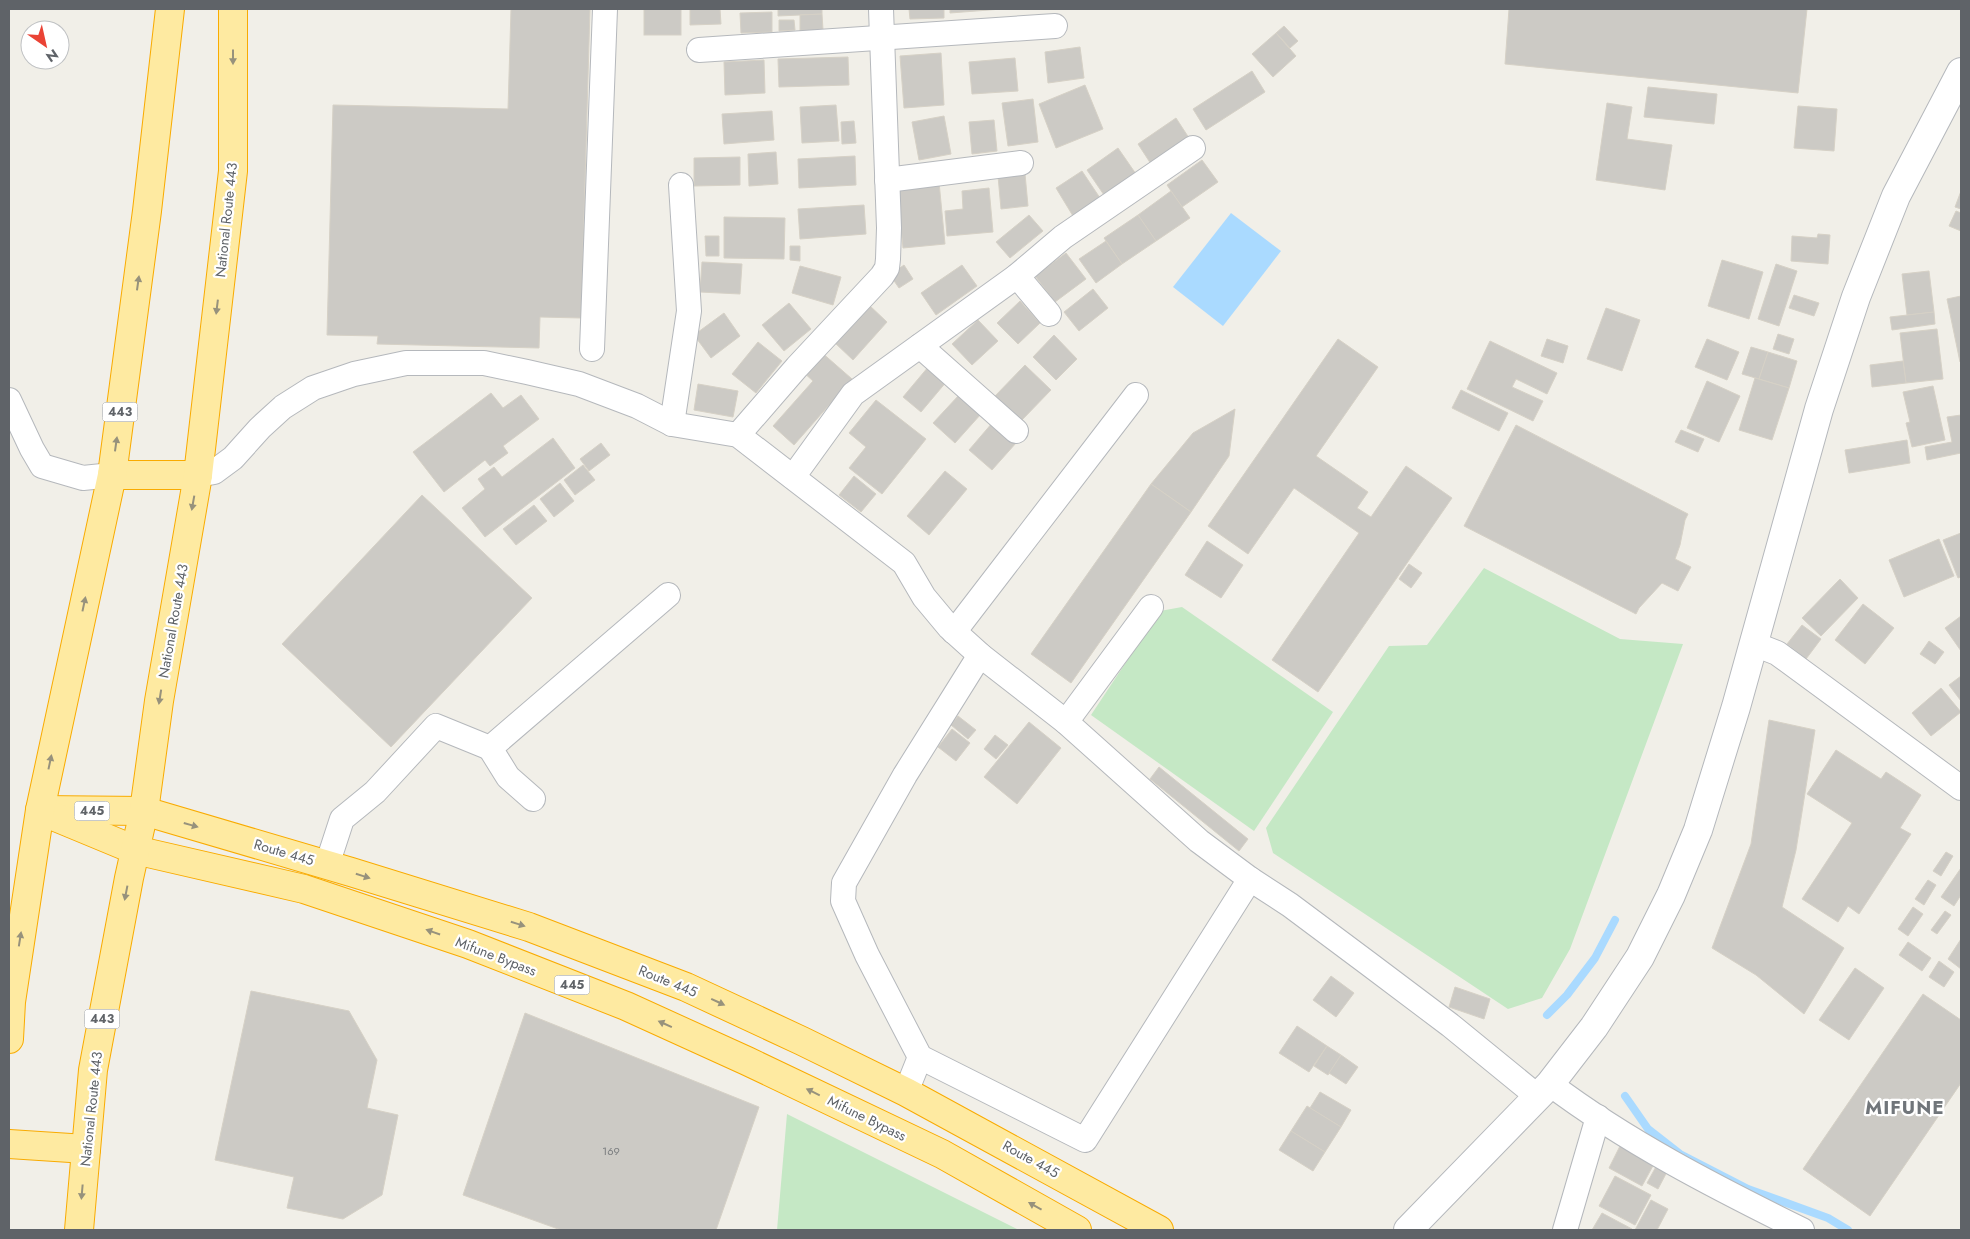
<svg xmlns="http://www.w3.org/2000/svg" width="1970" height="1239" viewBox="0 0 1970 1239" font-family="Jost,sans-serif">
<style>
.green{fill:#c5e8c5}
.water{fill:#aadaff}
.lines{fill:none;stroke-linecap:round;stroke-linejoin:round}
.stream{stroke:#aadaff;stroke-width:8}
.building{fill:#cccac5;stroke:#d6d1c6}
.minor-casing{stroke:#b5b8bc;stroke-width:26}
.tertiary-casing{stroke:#b5b8bc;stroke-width:30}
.trunk-casing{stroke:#f9ab00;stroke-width:30}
.minor{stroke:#fff;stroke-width:24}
.tertiary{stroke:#fff;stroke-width:28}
.trunk{stroke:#feeaa1;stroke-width:28}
.oneway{fill:#97927c}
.labels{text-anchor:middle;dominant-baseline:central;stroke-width:4.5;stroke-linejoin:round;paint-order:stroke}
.number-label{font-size:11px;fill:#7a7d7f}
.shield{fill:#fff;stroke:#8f9295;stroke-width:1}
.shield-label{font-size:12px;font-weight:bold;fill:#5f6368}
.street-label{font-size:14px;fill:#5f6368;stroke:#fff}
.district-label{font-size:19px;font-weight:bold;letter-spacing:1px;fill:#70757a;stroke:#fff}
</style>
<rect width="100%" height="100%" fill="#f1efe8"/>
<g class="green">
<polygon points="1484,568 1620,639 1683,644 1570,949 1542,998 1508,1009 1273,853 1266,828 1389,646 1427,645"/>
<polygon points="1182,607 1333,712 1254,831 1091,715 1160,611"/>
<polygon points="787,1114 1019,1230 777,1230"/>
</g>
<polygon class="water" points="1231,213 1281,251 1223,326 1173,287"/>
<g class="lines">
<g class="stream">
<polyline points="1547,1015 1567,995 1595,958 1615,920"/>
<polyline points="1625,1096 1648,1129 1680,1154 1748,1189 1828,1218 1848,1230"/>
</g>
</g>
<g class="building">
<polygon points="511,9 590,9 581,318 540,317 539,348 377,344 378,336 327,335 333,105 508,109"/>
<rect x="644" y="9" width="37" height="26"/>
<polygon points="690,9 720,9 721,24 690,25"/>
<polygon points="778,9 822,9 822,14 778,16"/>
<polygon points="909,9 944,9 944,18 910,19"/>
<polygon points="950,9 1002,9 950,13"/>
<polygon points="1509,9 1807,9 1798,93 1505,64"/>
<polygon points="772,12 772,32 741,33 740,13"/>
<polygon points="822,14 823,30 800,31 800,15"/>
<polygon points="779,20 794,20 795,30 779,31"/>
<polygon points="1284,26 1298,41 1290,48 1276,33"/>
<polygon points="1276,33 1296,56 1273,77 1252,54"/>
<polygon points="1080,47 1084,78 1048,83 1045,52"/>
<polygon points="941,53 944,105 904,108 900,56"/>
<polygon points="848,57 849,85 779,87 778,59"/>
<polygon points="1015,58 1018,91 972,94 969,62"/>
<polygon points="764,60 765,93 725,95 724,62"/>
<polygon points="1252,71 1265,92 1206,130 1193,109"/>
<polygon points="1085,85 1103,129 1056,148 1039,104"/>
<polygon points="1648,87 1717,94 1714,124 1644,117"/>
<polygon points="1033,99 1038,142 1008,146 1002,103"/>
<polygon points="1607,103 1632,107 1627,139 1672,145 1665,190 1596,180"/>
<polygon points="836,105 839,141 802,143 800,107"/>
<polygon points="1798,106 1837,109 1834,151 1794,148"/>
<polygon points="772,111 774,140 724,144 722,114"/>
<polygon points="944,116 951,154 919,160 912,122"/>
<polygon points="1176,118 1189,138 1151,164 1138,144"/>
<polygon points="994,120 997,151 972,154 969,122"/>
<polygon points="854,121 856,143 842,144 841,122"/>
<polygon points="1118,148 1136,174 1104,195 1087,170"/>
<polygon points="776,152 778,184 749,186 748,154"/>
<polygon points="855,156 856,185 799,188 798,159"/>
<polygon points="740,157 740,185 694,186 694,158"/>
<polygon points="1202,160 1218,182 1182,207 1167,185"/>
<polygon points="1082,171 1100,198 1073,216 1056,188"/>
<polygon points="1025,174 1028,206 1001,209 998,176"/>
<polygon points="939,182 945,244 903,248 897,186"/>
<polygon points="989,188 993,232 947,236 945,211 963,209 962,191"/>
<polygon points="1171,191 1190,218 1156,241 1138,215"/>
<polygon points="1961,191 1961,209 1955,207"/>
<polygon points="864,205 866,234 800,239 798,209"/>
<polygon points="1956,211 1961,213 1961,231 1949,226"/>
<polygon points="1029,215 1043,231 1010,258 996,242"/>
<polygon points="1138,215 1156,241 1122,264 1104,238"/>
<polygon points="724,217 785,218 784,259 724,258"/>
<polygon points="1818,234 1830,235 1828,264 1791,261 1792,236 1817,238"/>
<polygon points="705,236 719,236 719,256 706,256"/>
<polygon points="1106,241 1122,264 1096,283 1079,259"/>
<polygon points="790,246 800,246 800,261 790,260"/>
<polygon points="1066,253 1086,279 1055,302 1035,276"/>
<polygon points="1722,260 1763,272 1749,319 1708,306"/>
<polygon points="702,262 742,264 740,294 700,292"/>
<polygon points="1776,264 1797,271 1779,326 1758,319"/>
<polygon points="904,265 913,279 899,288 890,275"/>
<polygon points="962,265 977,286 936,315 921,293"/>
<polygon points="800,266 841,277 833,305 792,293"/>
<polygon points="1929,271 1934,312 1907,315 1902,274"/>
<polygon points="1093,289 1108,308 1079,331 1064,312"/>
<polygon points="1794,295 1819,303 1814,316 1789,308"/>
<polygon points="1961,296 1961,362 1960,362 1947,299"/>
<polygon points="1020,301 1040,323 1018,344 997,323"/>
<polygon points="789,303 811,329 784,351 762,325"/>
<polygon points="869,305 887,322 853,360 834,342"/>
<polygon points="1606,308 1640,320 1622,371 1587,359"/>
<polygon points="1934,312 1935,324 1892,330 1890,317"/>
<polygon points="724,313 740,336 711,358 694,335"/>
<polygon points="978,320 998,341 972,365 952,344"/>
<polygon points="1937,329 1943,379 1906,383 1900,333"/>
<polygon points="1778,334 1794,339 1789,354 1773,349"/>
<polygon points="1054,335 1077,359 1056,380 1033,357"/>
<polygon points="1338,339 1378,367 1316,456 1368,492 1357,508 1371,517 1406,466 1452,498 1318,692 1272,660 1359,533 1294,488 1248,554 1208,526"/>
<polygon points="1547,339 1568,346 1563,363 1541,356"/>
<polygon points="1707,339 1739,352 1727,380 1695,367"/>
<polygon points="1490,341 1557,373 1547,394 1516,379 1512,387 1543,401 1533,421 1467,389"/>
<polygon points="758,342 782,361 756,393 732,374"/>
<polygon points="1751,347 1768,352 1759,379 1742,374"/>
<polygon points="820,351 852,379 794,445 773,426 813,381 802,371"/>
<polygon points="1768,352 1797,361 1789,388 1759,379"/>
<polygon points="1903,361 1906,383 1872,387 1870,365"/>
<polygon points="1025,365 1051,390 1021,421 995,396"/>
<polygon points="929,366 947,381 921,412 903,397"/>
<polygon points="1755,378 1789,388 1772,440 1739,430"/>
<polygon points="1707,381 1740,396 1719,442 1687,428"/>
<polygon points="698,384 738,391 733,417 694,410"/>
<polygon points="1933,386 1945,440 1912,447 1906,423 1910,422 1903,392"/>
<polygon points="1461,390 1508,413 1499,431 1452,408"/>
<polygon points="491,393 503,408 521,395 539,419 503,446 508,453 490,466 485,460 444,492 413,452"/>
<polygon points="959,395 981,414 955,443 933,423"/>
<polygon points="876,400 926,439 882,494 849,468 866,447 849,433"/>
<polygon points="1235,409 1229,456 1191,512 1151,484 1193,433"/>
<polygon points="1961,415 1961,453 1927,460 1925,447 1952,442 1947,417"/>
<polygon points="993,422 1016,443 992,470 969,450"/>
<polygon points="1516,425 1688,514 1685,520 1680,545 1675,559 1691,567 1678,591 1662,583 1639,608 1636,614 1464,526"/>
<polygon points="1681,430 1704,439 1698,452 1675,442"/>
<polygon points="553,438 575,468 485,537 462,508 485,489 478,479 494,467 502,477"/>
<polygon points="1907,440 1910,463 1849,473 1845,450"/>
<polygon points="601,443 610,455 589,471 580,459"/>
<polygon points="583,465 595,480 575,495 564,480"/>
<polygon points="945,471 967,489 929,535 907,516"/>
<polygon points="854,476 876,494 861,512 839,495"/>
<polygon points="560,483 574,501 554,517 540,499"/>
<polygon points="1151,484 1191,512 1071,683 1031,654"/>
<polygon points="422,495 532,598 391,747 282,644"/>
<polygon points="534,505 547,521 516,545 503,529"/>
<polygon points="1961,533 1961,577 1958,578 1943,540"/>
<polygon points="1939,539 1954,576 1904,597 1889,560"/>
<polygon points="1207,541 1243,565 1221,598 1185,575"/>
<polygon points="1409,564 1422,573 1411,588 1399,579"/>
<polygon points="1840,579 1858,598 1821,636 1802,618"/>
<polygon points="1863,604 1894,628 1865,664 1835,640"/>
<polygon points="1961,616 1961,651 1945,628"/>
<polygon points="1802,625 1821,639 1806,659 1787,644"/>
<polygon points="1929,641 1944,652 1935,664 1920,654"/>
<polygon points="1961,676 1961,701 1949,685"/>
<polygon points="1941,688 1961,712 1931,736 1912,713"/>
<polygon points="958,716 976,730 968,739 951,725"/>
<polygon points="1769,720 1815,730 1796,850 1782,907 1844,948 1804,1014 1756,975 1712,948 1751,844"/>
<polygon points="1029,722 1061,748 1017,804 984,777"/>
<polygon points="952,729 970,743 956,761 938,747"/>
<polygon points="995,735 1008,745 996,759 984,749"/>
<polygon points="1836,750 1881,779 1886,772 1921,795 1900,828 1911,834 1859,914 1848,906 1838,922 1802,899 1852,823 1807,794"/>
<polygon points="1159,767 1248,839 1239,851 1150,779"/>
<polygon points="1946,852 1953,856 1941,876 1933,871"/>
<polygon points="1961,868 1961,895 1954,906 1941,897"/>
<polygon points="1928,880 1936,885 1924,905 1915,899"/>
<polygon points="1913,907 1923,914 1908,936 1898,929"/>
<polygon points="1945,911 1951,915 1937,934 1931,930"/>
<polygon points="1961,939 1961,969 1948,959"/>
<polygon points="1908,942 1931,958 1922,971 1899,955"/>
<polygon points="1939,961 1954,972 1944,987 1929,977"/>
<polygon points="1855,968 1884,988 1849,1040 1819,1020"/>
<polygon points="1331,976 1354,993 1336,1017 1313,1000"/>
<polygon points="1455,987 1490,999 1484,1019 1449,1007"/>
<polygon points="251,991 349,1011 377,1060 367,1108 398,1115 382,1195 343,1219 287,1208 294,1177 215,1160"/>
<polygon points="1923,994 1961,1020 1961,1083 1870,1216 1803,1169"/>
<polygon points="525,1013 759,1107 716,1230 561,1230 463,1195"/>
<polygon points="1297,1026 1327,1046 1309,1072 1279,1053"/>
<polygon points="1327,1046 1341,1055 1328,1075 1314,1066"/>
<polygon points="1341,1055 1358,1067 1346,1084 1329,1073"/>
<polygon points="1320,1092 1351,1110 1341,1127 1310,1108"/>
<polygon points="1307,1106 1341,1127 1325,1152 1291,1131"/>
<polygon points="1291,1131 1325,1152 1313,1171 1279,1150"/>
<polygon points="1621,1144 1655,1162 1642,1186 1609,1168"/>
<polygon points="1658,1163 1669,1168 1658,1189 1647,1183"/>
<polygon points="1615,1176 1651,1195 1635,1225 1599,1206"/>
<polygon points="1651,1200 1668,1209 1657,1230 1635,1230"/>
<polygon points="1602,1213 1632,1229 1631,1230 1592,1230"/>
</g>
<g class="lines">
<g class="minor-casing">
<g id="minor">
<polyline points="699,50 1055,26"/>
<polyline points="887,180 1021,163"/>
<polyline points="1017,276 1049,314"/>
<polyline points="920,346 1016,431"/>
<polyline points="592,349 605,9"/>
<polyline points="9,400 32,449 42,466 83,478 112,475"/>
<polyline points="672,424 689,311 681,185"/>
<polyline points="738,435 797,367 882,276 887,268 888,259 889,228 881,9"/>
<polyline points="198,475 214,472 233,458 260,428 283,407 313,388 354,374 406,363 484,363 527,372 579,384 637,406 672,424 738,435 904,563 924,597 949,627 980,655 1066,722 1199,841 1250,879 1290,905 1369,964 1450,1025 1537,1096"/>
<polyline points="793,477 853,394 1017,276 1063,237 1193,148"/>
<polyline points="954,632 1136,395"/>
<polyline points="1754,644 1777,653 1961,788"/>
<polyline points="980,655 905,775 844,883 843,901 867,955 920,1057 1085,1140 1250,879"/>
<polyline points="1066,722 1151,607"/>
<polyline points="490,748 508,777 533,799"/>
<polyline points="327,865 342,819 375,792 436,726 490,748 668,595"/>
<path d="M1550,1084C1627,1142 1715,1187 1802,1230"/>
<polyline points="906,1092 920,1057"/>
<polyline points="1565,1230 1598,1117"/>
</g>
</g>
<g class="tertiary-casing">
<polyline id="tertiary" points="1408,1230 1550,1084 1594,1027 1640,957 1671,895 1698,830 1736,707 1819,409 1856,297 1896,196 1961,72"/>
</g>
<g class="trunk-casing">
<g id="trunk">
<polyline points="112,475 198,475"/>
<polyline points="40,810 144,811 351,872 529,927 686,987 802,1041 906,1092 1159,1230"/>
<polyline points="53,816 135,850 304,889 468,944 626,1006 747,1061 942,1154 1077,1230"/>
<polyline points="9,1039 11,1002 40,810 112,475 147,211 170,9"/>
<polyline points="9,1144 86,1149"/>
<polyline points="79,1230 93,1070 129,878 144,811 159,701 198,475 233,171 233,9"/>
</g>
</g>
<use href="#minor" class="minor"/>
<use href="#tertiary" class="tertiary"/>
<use href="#trunk" class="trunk"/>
</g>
<defs><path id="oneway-solid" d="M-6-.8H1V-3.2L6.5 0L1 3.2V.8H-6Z" transform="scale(1.25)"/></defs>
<g class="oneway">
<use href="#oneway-solid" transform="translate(233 57) rotate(90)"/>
<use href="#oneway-solid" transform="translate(138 283) rotate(-82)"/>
<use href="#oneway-solid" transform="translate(217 307) rotate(97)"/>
<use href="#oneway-solid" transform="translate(116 444) rotate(-82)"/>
<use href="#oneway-solid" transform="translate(193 503) rotate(100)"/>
<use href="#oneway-solid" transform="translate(84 604) rotate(-78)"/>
<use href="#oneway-solid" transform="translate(160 697) rotate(99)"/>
<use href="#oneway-solid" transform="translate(50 762) rotate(-78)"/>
<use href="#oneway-solid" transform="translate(191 825) rotate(16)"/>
<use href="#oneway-solid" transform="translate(363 876) rotate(17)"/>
<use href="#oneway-solid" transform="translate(126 893) rotate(101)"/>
<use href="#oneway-solid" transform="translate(518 924) rotate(17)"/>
<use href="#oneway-solid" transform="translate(433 932) rotate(-161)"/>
<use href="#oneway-solid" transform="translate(20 939) rotate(-81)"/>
<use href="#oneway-solid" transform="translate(718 1002) rotate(25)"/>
<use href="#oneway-solid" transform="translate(665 1024) rotate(-156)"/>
<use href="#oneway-solid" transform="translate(813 1092) rotate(-154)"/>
<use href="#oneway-solid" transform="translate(82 1192) rotate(95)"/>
<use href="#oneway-solid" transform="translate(1035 1206) rotate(-151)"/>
</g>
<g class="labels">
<g class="number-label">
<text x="611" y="1151">169</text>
</g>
<g class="shield">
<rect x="102.5" y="402.5" width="35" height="19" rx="4"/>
<rect x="74.5" y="801.5" width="35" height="19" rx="4"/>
<rect x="554.5" y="975.5" width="35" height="19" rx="4"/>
<rect x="84.5" y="1009.5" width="35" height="19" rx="4"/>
</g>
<g class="shield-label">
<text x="120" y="412">443</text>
<text x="92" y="811">445</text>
<text x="572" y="985">445</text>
<text x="102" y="1019">443</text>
</g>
<g class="street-label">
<text transform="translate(226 220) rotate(-84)">National Route 443</text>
<text transform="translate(173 621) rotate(-80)">National Route 443</text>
<text transform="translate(284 852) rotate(16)">Route 445</text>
<text transform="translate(496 956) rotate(21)">Mifune Bypass</text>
<text transform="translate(668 981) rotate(22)">Route 445</text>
<text transform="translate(91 1109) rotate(-84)">National Route 443</text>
<text transform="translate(867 1118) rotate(26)">Mifune Bypass</text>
<text transform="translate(1031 1159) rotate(29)">Route 445</text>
</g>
<g class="district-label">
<text x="1905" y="1107">MIFUNE</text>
</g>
</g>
<rect width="1970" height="1239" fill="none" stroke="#5f6368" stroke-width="20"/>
<g transform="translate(45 45) rotate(146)"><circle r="24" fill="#ffffff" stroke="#bfc1c3"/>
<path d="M0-4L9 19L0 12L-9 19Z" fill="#ea4335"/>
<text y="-8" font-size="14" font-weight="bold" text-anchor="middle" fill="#5f6368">N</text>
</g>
</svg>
